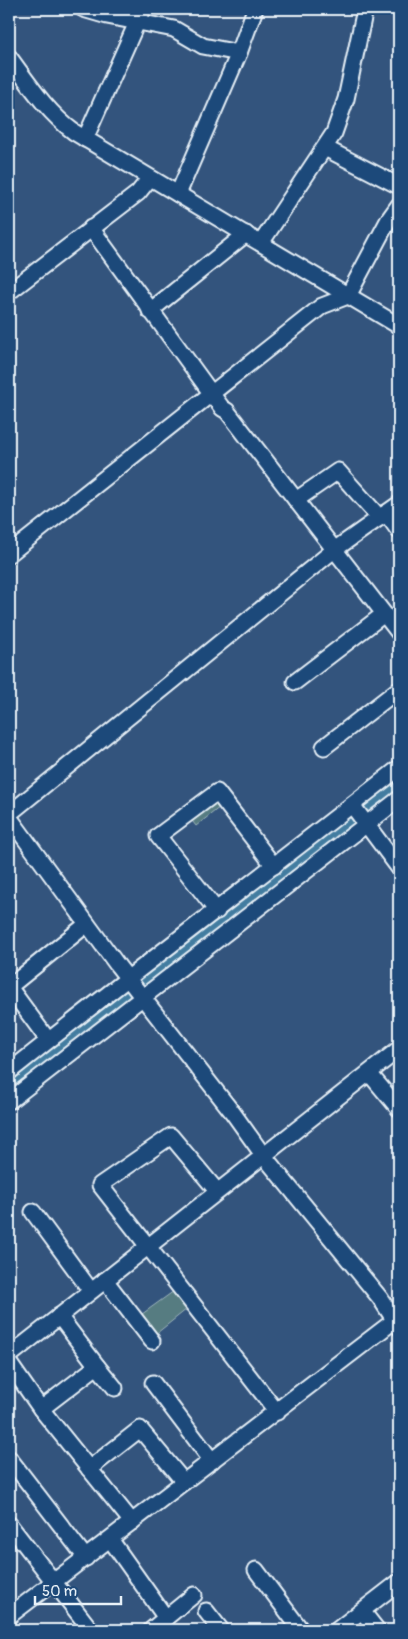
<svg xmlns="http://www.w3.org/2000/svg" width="408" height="1639" viewBox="0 0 408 1639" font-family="Pangolin,sans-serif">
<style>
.green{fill:#567b81;stroke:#9fb6bc}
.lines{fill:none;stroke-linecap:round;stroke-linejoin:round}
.canal{stroke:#437ba0;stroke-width:12}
.minor-casing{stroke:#e8f1f8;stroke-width:19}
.minor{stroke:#1f4a7a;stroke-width:15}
</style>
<rect width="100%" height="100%" fill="#33547d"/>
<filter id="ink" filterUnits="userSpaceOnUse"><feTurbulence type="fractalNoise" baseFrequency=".02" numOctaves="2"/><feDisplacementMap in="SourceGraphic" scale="10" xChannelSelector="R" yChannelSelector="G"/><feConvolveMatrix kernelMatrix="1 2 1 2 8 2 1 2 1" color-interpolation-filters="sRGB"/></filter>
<g filter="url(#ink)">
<g class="green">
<polygon points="210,800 217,802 220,807 196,826 189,817"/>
<polygon points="174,1291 187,1309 152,1337 138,1317"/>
</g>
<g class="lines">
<polyline class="canal" points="9,1088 399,787"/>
<g class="minor-casing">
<g id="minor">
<polyline points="83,9 107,16 174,29 203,46 239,53"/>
<path d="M9,57C29,84 47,112 74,132L399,326"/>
<polyline points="85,139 143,9"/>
<polyline points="325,148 399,186"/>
<polyline points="178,194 239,53 255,9"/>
<polyline points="91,228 222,408 227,411 399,633"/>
<polyline points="261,243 334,133 346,99 365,9"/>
<polyline points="9,292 138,193 150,178"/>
<polyline points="150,311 246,234"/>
<polyline points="296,500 338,471 380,518"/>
<polyline points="386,513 399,531"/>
<polyline points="9,554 322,306 348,296 389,219 399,205"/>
<polyline points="295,682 384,614"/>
<polyline points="324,747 399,689"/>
<polyline points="352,805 399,868"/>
<polyline points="9,814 334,550 399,504"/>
<polyline points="9,817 118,966 233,1113 263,1155 380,1298 399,1327"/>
<polyline points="217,911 158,836 217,792 274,866"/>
<polyline points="9,987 87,924"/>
<polyline points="9,987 48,1040"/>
<path d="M9,1072C138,969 269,870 399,768"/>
<polyline points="369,1073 399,1109"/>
<polyline points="9,1101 399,799"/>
<polyline points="217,1191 171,1136 100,1185 277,1412"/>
<polyline points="33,1212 91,1291"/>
<polyline points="105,1280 152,1341"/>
<polyline points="59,1316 97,1366 115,1388"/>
<polyline points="9,1356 399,1049"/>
<polyline points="9,1363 41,1409 132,1522"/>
<polyline points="153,1383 212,1461"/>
<polyline points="41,1409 97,1366"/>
<polyline points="9,1458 86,1558"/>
<polyline points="89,1469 140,1429 184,1482"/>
<polyline points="9,1524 91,1630"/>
<polyline points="110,1539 166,1618"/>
<polyline points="256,1570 301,1630"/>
<polyline points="206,1611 221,1630"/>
<polyline points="362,1611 377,1630"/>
<polyline points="9,1616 399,1317"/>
<polyline points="151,1630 194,1595"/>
<polyline points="337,1630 399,1582"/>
</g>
</g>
<use href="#minor" class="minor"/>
</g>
</g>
<rect width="408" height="1639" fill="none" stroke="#1f4a7a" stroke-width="30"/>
<rect x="15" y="15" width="378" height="1609" fill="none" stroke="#e8f1f8" stroke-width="2" filter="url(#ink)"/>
<path d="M35 1596v8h86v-8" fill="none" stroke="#e8f1f8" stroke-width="2.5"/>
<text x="42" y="1596" font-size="15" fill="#e8f1f8" stroke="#1f4a7a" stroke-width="4" paint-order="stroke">50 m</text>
</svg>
